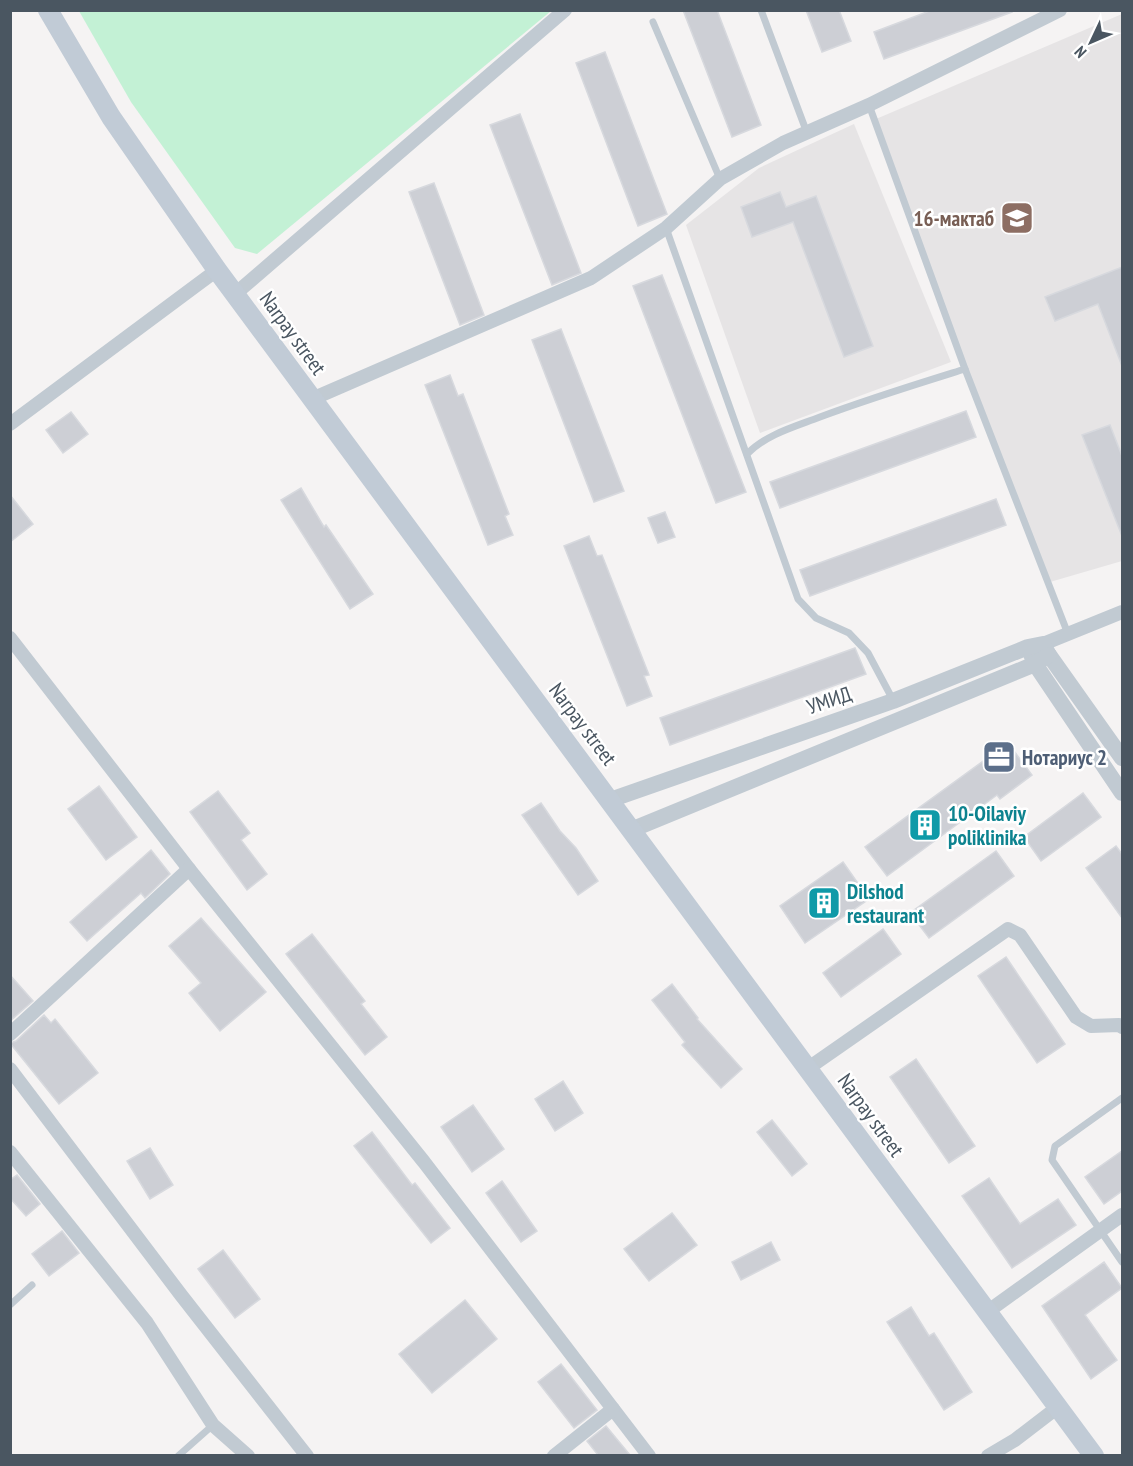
<svg xmlns="http://www.w3.org/2000/svg" width="1133" height="1466" viewBox="0 0 1133 1466" font-family="'PT Sans Narrow',sans-serif">
<style>
.education{fill:#e6e4e5}
.green{fill:#c3f1d5}
.building{fill:#cdcfd5;stroke:#d7d9de;stroke-width:1.5}
.lines{fill:none;stroke-linecap:round;stroke-linejoin:round}
.service{stroke:#c1cad2;stroke-width:7}
.minor{stroke:#c1cad2;stroke-width:14}
.tertiary{stroke:#c1cad2;stroke-width:16}
.secondary{stroke:#c1cbd6;stroke-width:20}
.labels{text-anchor:middle;dominant-baseline:central;stroke-width:5;stroke-linejoin:round;paint-order:stroke}
.education-label{font-size:21px;font-weight:bold;fill:#785e54;stroke:#fff;text-anchor:end}
.street-label{font-size:21px;fill:#4a5661;stroke:#fff}
.service-label{font-size:21px;font-weight:bold;fill:#4e5e75;stroke:#fff;text-anchor:start}
.culture-label{font-size:21px;font-weight:bold;fill:#0d838f;stroke:#fff;text-anchor:start}
</style>
<rect width="100%" height="100%" fill="#f5f3f3"/>
<g class="education">
<polygon points="1122,14 1122,561 1050,582 948,317 876,119"/>
<polygon points="854,124 951,362 760,433 686,225 759,168"/>
</g>
<polygon class="green" points="79,11 551,11 257,254 235,248 131,102"/>
<g class="building">
<polygon points="683,10 717,10 761,125 732,137"/>
<polygon points="806,10 839,10 851,41 822,52"/>
<polygon points="932,10 1011,10 1012,12 884,59 874,32"/>
<polygon points="605,52 667,214 638,226 576,63"/>
<polygon points="520,114 581,273 552,285 490,125"/>
<polygon points="434,183 484,315 460,325 409,192"/>
<polygon points="780,192 786,207 816,196 873,346 844,357 793,222 752,237 741,207"/>
<polygon points="1122,267 1122,366 1098,304 1055,321 1045,297"/>
<polygon points="662,275 746,492 716,503 633,286"/>
<polygon points="561,329 624,491 594,502 532,340"/>
<polygon points="450,375 458,396 463,394 509,514 505,516 513,535 488,545 425,385"/>
<polygon points="966,411 976,437 780,508 770,482"/>
<polygon points="71,412 88,434 63,453 46,430"/>
<polygon points="1110,425 1122,456 1122,536 1082,435"/>
<polygon points="301,488 324,527 326,525 373,594 350,609 281,500"/>
<polygon points="10,495 33,524 10,542"/>
<polygon points="996,499 1006,525 810,596 800,570"/>
<polygon points="665,512 675,537 658,543 648,518"/>
<polygon points="589,536 597,556 602,555 649,675 644,676 652,696 627,706 564,546"/>
<polygon points="855,648 866,674 670,745 660,718"/>
<polygon points="1008,743 1032,775 1000,799 997,795 887,876 865,847"/>
<polygon points="99,786 137,837 106,860 68,809"/>
<polygon points="218,791 250,833 241,840 267,874 247,890 190,812"/>
<polygon points="1083,793 1101,817 1041,861 1024,837"/>
<polygon points="541,803 560,831 576,848 598,881 578,895 522,815"/>
<polygon points="1116,846 1122,854 1122,918 1086,868"/>
<polygon points="151,850 170,874 145,898 141,893 87,941 70,922"/>
<polygon points="996,851 1014,876 929,938 910,913"/>
<polygon points="843,862 869,899 805,943 780,906"/>
<polygon points="201,918 266,992 220,1031 189,993 201,983 169,946"/>
<polygon points="883,929 901,954 841,997 823,973"/>
<polygon points="312,934 365,1001 361,1004 387,1037 365,1055 286,954"/>
<polygon points="1006,957 1065,1044 1037,1063 978,976"/>
<polygon points="10,975 33,1001 10,1021"/>
<polygon points="672,984 698,1018 697,1019 742,1069 721,1088 682,1045 685,1042 652,1000"/>
<polygon points="44,1015 51,1023 55,1019 98,1073 59,1104 10,1043 16,1041"/>
<polygon points="916,1059 975,1146 949,1163 890,1077"/>
<polygon points="563,1081 583,1113 555,1131 535,1099"/>
<polygon points="473,1105 504,1149 472,1172 441,1127"/>
<polygon points="772,1120 807,1164 792,1176 757,1132"/>
<polygon points="372,1132 412,1185 415,1183 450,1228 431,1243 354,1146"/>
<polygon points="150,1148 173,1185 150,1199 127,1161"/>
<polygon points="1122,1151 1122,1191 1104,1204 1085,1177"/>
<polygon points="17,1175 40,1204 26,1216 10,1198 10,1180"/>
<polygon points="989,1178 1020,1224 1058,1199 1076,1225 1012,1268 962,1196"/>
<polygon points="502,1181 537,1231 521,1242 486,1193"/>
<polygon points="672,1213 697,1245 649,1281 624,1249"/>
<polygon points="62,1231 79,1253 49,1276 32,1254"/>
<polygon points="771,1242 780,1260 741,1280 732,1262"/>
<polygon points="223,1250 260,1299 235,1318 198,1269"/>
<polygon points="1104,1262 1122,1288 1085,1315 1117,1360 1091,1379 1042,1306"/>
<polygon points="465,1300 497,1339 432,1393 399,1354"/>
<polygon points="911,1307 929,1336 934,1333 972,1392 944,1410 887,1322"/>
<polygon points="561,1364 597,1410 574,1428 538,1382"/>
<polygon points="606,1426 630,1455 598,1455 587,1441"/>
</g>
<g class="lines">
<g class="service">
<polyline points="761,10 807,133"/>
<polyline points="653,22 720,179"/>
<polyline points="869,105 965,369 1068,634"/>
<polyline points="666,228 798,599 816,618 849,633 868,653 893,700"/>
<path d="M747,454C767,434 794,427 820,417C868,399 917,384 965,369"/>
<polyline points="1122,1098 1055,1146 1052,1160 1122,1262"/>
<polyline points="10,1305 32,1285"/>
<polyline points="178,1456 213,1425"/>
</g>
<g class="minor">
<polyline points="235,294 565,10"/>
<polyline points="312,399 591,278 666,228 720,179 783,143 869,105 1060,10"/>
<polyline points="10,424 217,270"/>
<polyline points="10,638 189,869 424,1162 649,1456"/>
<polyline points="1043,644 1122,612"/>
<polyline points="10,1034 189,869"/>
<polyline points="10,1069 181,1295 307,1456"/>
<polyline points="807,1069 1008,929 1020,935 1076,1017 1091,1026 1119,1025 1122,1027"/>
<polyline points="10,1152 147,1323 213,1425 248,1456"/>
<polyline points="987,1312 1122,1215"/>
<polyline points="554,1456 613,1409"/>
<polyline points="988,1456 1015,1440 1058,1407"/>
</g>
<g class="tertiary">
<polyline points="1031,654 1035,664 1122,793"/>
<polyline points="610,800 893,701 1028,647 1043,644 1049,655 1122,758"/>
<polyline points="631,830 1035,664 1049,655"/>
</g>
<polyline class="secondary" points="48,10 111,117 217,270 1094,1456"/>
</g>
<defs>
<g id="school-square" transform="scale(1.725)"><rect x="-9" y="-9" width="18" height="18" rx="4" fill="#8d6e63" stroke="#fff"/><path d="M0-5L7-2L0 1L-7-2ZM-4 1L0 2.5L4 1V4Q0 6-4 4Z" fill="#fff"/></g>
<g id="office-square" transform="scale(1.725)"><rect x="-9" y="-9" width="18" height="18" rx="4" fill="#5c6f8a" stroke="#fff"/><path d="M-6-3h4V-5.5h4V-3h4V5H-6ZM-1-4.5V-3h2v-1.5ZM-6 0V1H6V0Z" fill="#fff"/></g>
<g id="building-square" transform="scale(1.725)"><rect x="-9" y="-9" width="18" height="18" rx="4" fill="#0f9aa8" stroke="#fff"/><path d="M-4-6H4V6H1V3H-1V6H-4ZM-2.5-4.3h1.7v1.8h-1.7ZM.8-4.3h1.7v1.8H.8ZM-2.5-1h1.7V.8h-1.7ZM.8-1h1.7V.8H.8Z" fill="#fff"/></g>
</defs>
<g fill-rule="evenodd">
<use href="#school-square" x="1017" y="218"/>
<use href="#office-square" x="999" y="757"/>
<use href="#building-square" x="925" y="825"/>
<use href="#building-square" x="824" y="903"/>
</g>
<g class="labels">
<g class="education-label">
<text x="994" y="218">16-мактаб</text>
</g>
<g class="street-label">
<text transform="translate(293 333) rotate(54)">Narpay street</text>
<text transform="translate(829 700) rotate(-19)">УМИД</text>
<text transform="translate(583 724) rotate(53)">Narpay street</text>
<text transform="translate(871 1115) rotate(54)">Narpay street</text>
</g>
<g class="service-label">
<text x="1022" y="757">Нотариус 2</text>
</g>
<g class="culture-label">
<text x="948" y="813">10-Oilaviy<tspan x="948" dy="24">poliklinika</tspan></text>
<text x="847" y="891">Dilshod<tspan x="847" dy="24">restaurant</tspan></text>
</g>
</g>
<rect width="1133" height="1466" fill="none" stroke="#4a5661" stroke-width="24"/>
<g transform="translate(1091 42) rotate(226)" stroke="#ffffff" stroke-width="4.5" paint-order="stroke">
<path d="M0-4.5L10 22L0 15L-10 22Z" fill="#4a5661"/>
<text y="-9" font-size="16" font-weight="bold" text-anchor="middle" fill="#4a5661">N</text>
</g>
</svg>
